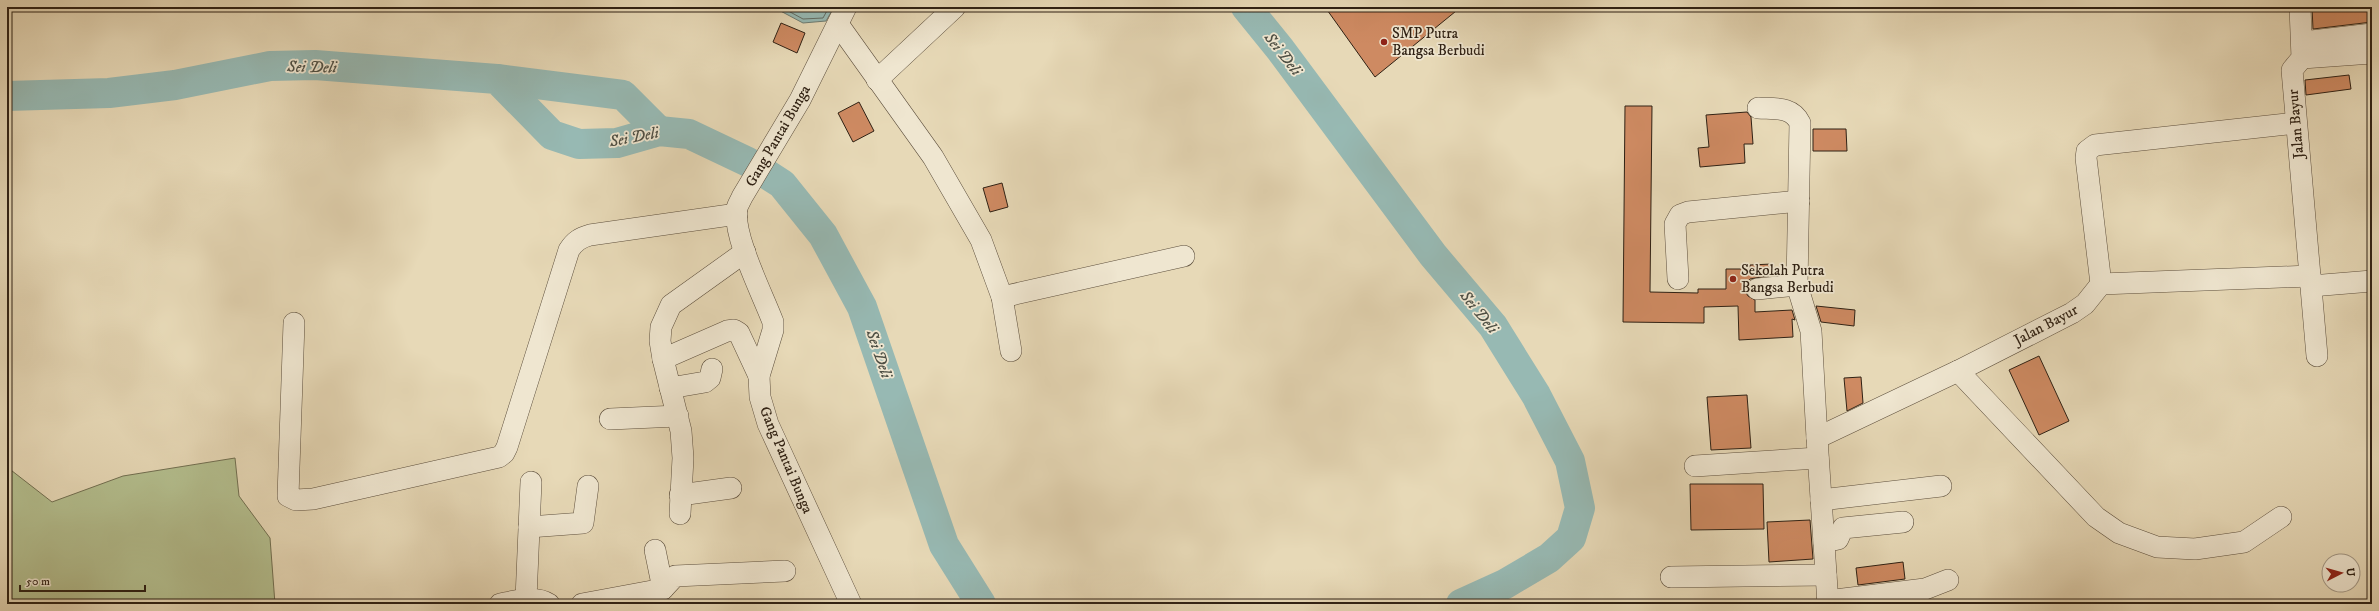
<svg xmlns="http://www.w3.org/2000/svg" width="2379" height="611" viewBox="0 0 2379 611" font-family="'IM FELL DW Pica',serif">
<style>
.green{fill:#b4bf8f;stroke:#727052}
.water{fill:#97b9b3;stroke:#6d7c73}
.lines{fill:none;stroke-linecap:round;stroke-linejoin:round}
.shore{stroke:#636d64;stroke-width:1}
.river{stroke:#97b9b3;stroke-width:30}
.building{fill:#ce8a62;stroke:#2f2114}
.minor-casing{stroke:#5d4f3d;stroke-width:22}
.minor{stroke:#efe6d0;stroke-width:21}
.poi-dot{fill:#8f2418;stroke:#efe6d0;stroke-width:1.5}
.labels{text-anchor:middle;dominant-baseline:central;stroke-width:3.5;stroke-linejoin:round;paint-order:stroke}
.poi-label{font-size:15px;fill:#2f2114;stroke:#efe6d0;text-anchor:start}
.street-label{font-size:15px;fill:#2f2114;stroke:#efe6d0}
.water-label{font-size:16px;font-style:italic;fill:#4e4f44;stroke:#efe6d0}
</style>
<rect width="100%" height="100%" fill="#e7d9b7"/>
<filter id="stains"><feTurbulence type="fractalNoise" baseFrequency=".005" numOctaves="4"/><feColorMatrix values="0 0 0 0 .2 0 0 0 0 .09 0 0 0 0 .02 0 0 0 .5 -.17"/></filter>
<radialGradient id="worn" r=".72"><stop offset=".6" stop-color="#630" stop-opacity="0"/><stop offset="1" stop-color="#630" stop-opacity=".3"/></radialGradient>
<polygon class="green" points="235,458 239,496 270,538 275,604 7,604 7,467 52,502 123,476"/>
<polygon class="water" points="773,7 834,7 826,21 803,23"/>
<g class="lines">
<polyline class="shore" points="781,7 803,19 823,18 829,7"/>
<g class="river">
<polyline points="1246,7 1280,49 1433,255 1493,326 1536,395 1570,461 1580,508 1571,538 1549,558 1505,584 1461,604"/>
<polyline points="497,79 623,95 659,131"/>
<polyline points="7,96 109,93 175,85 270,66 315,65 497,79 552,135 579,144 617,143 659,131 689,134 748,162 782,184 823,235 862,307 944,545 981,604"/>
</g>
</g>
<g class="building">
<polygon points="1325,7 1461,7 1375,77"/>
<polygon points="2312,7 2372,7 2372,22 2313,29"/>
<polygon points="781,23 805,33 797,53 773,42"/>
<polygon points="2349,75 2351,89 2306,95 2305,80"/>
<polygon points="859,102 874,131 853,142 838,113"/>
<polygon points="1625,106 1652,106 1650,292 1698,293 1698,289 1726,289 1726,269 1750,269 1750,265 1772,264 1772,275 1750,279 1746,284 1745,291 1748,296 1755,300 1755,312 1792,310 1795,320 1792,319 1793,337 1739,340 1738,306 1704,307 1704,323 1623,322"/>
<polygon points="1747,112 1751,117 1753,144 1744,144 1745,163 1700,167 1698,148 1709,147 1706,115"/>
<polygon points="1813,129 1846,129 1847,151 1813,151"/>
<polygon points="1002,183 1008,207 990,212 983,188"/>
<polygon points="1816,306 1855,310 1854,326 1821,322"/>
<polygon points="2039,356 2069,421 2039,435 2009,370"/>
<polygon points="1861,377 1863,403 1847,411 1844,378"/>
<polygon points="1747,395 1751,448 1711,450 1707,397"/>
<polygon points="1690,484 1763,484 1764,529 1691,530"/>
<polygon points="1810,520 1813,559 1769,562 1767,522"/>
<polygon points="1903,562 1905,579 1858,585 1856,568"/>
</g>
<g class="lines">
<g class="minor-casing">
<g id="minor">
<path d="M846,7L800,100L742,197C741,200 738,204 737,208C732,235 763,295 773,322V330L759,376L760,397L768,424L851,604"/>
<polyline points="2300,7 2302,58 2292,70 2317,356"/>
<polyline points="838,24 933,157 981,240 1002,297 1011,351"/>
<polyline points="2303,42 2372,34"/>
<polyline points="2302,58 2372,53"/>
<polyline points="877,80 955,7"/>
<path d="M1758,108C1775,109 1792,106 1800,123L1797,285L1811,331L1817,438"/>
<polyline points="1678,279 1675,224 1680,215 1688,212 1799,201"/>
<polyline points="2101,284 2086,158 2087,151 2095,145 2296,123"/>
<polyline points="2101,284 2310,276"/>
<polyline points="2311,286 2372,281"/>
<polyline points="1757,289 1797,285"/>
<polyline points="1002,297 1184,256"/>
<path d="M294,323L288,496L296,500L313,499L499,457L504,453L507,447L569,250C575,241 580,238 590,235L737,214"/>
<polyline points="663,359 727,331 734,330 739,333 759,376"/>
<polyline points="1958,371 2096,517 2119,533 2157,547 2195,549 2244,542 2281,517"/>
<polyline points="670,388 705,382 710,378 712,369"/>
<polyline points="610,419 678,416"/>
<polyline points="1695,466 1818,458"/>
<polyline points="680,495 731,488"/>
<polyline points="1821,500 1941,486"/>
<polyline points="680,514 683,458 681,431 663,359 660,341 661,327 671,305 745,252"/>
<polyline points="529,527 583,523 588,486"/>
<polyline points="1824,542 1838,539 1843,528 1903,522"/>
<polyline points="655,550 663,589"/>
<polyline points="1671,577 1826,575"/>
<polyline points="526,599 531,482"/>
<polyline points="1827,601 1925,589 1948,580"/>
<path d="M500,604C515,601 535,595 549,604"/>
<polyline points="582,604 663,589 675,576 785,571"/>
<polyline points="1828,604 1817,438 1958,371 2072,313 2085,304 2101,284"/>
</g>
</g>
<use href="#minor" class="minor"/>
</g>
<g class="poi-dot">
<circle cx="1384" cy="42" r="4"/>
<circle cx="1733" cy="279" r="4"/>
</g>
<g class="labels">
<g class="poi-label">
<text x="1392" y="33">SMP Putra<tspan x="1392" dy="17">Bangsa Berbudi</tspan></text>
<text x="1741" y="270">Sekolah Putra<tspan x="1741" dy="17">Bangsa Berbudi</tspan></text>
</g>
<g class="street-label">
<text transform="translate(2296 124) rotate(-95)">Jalan Bayur</text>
<text transform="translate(778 136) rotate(-60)">Gang Pantai Bunga</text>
<text transform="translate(2046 325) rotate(-28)">Jalan Bayur</text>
<text transform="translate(786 460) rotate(67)">Gang Pantai Bunga</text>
</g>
<g class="water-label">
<text transform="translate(1283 54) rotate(52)">Sei Deli</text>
<text transform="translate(312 67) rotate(1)">Sei Deli</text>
<text transform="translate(634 137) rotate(-11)">Sei Deli</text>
<text transform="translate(1479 312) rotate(51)">Sei Deli</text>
<text transform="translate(879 354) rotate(71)">Sei Deli</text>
</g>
</g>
<rect width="2379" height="611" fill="none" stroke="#e7d9b7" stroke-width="24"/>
<rect x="8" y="8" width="2363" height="595" fill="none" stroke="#2f2114" stroke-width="2"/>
<rect x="12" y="12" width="2355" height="587" fill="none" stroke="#2f2114"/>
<g transform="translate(2341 573) rotate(84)"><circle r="19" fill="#efe6d0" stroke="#a29785"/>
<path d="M0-3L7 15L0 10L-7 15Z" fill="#8f2418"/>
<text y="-6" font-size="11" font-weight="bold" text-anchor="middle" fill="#2f2114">U</text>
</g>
<path d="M20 585v6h125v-6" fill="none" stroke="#2f2114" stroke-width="2"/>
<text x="26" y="585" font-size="12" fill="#2f2114" stroke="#efe6d0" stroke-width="3" paint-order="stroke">50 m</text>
<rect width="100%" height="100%" filter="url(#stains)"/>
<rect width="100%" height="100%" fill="url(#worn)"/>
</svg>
